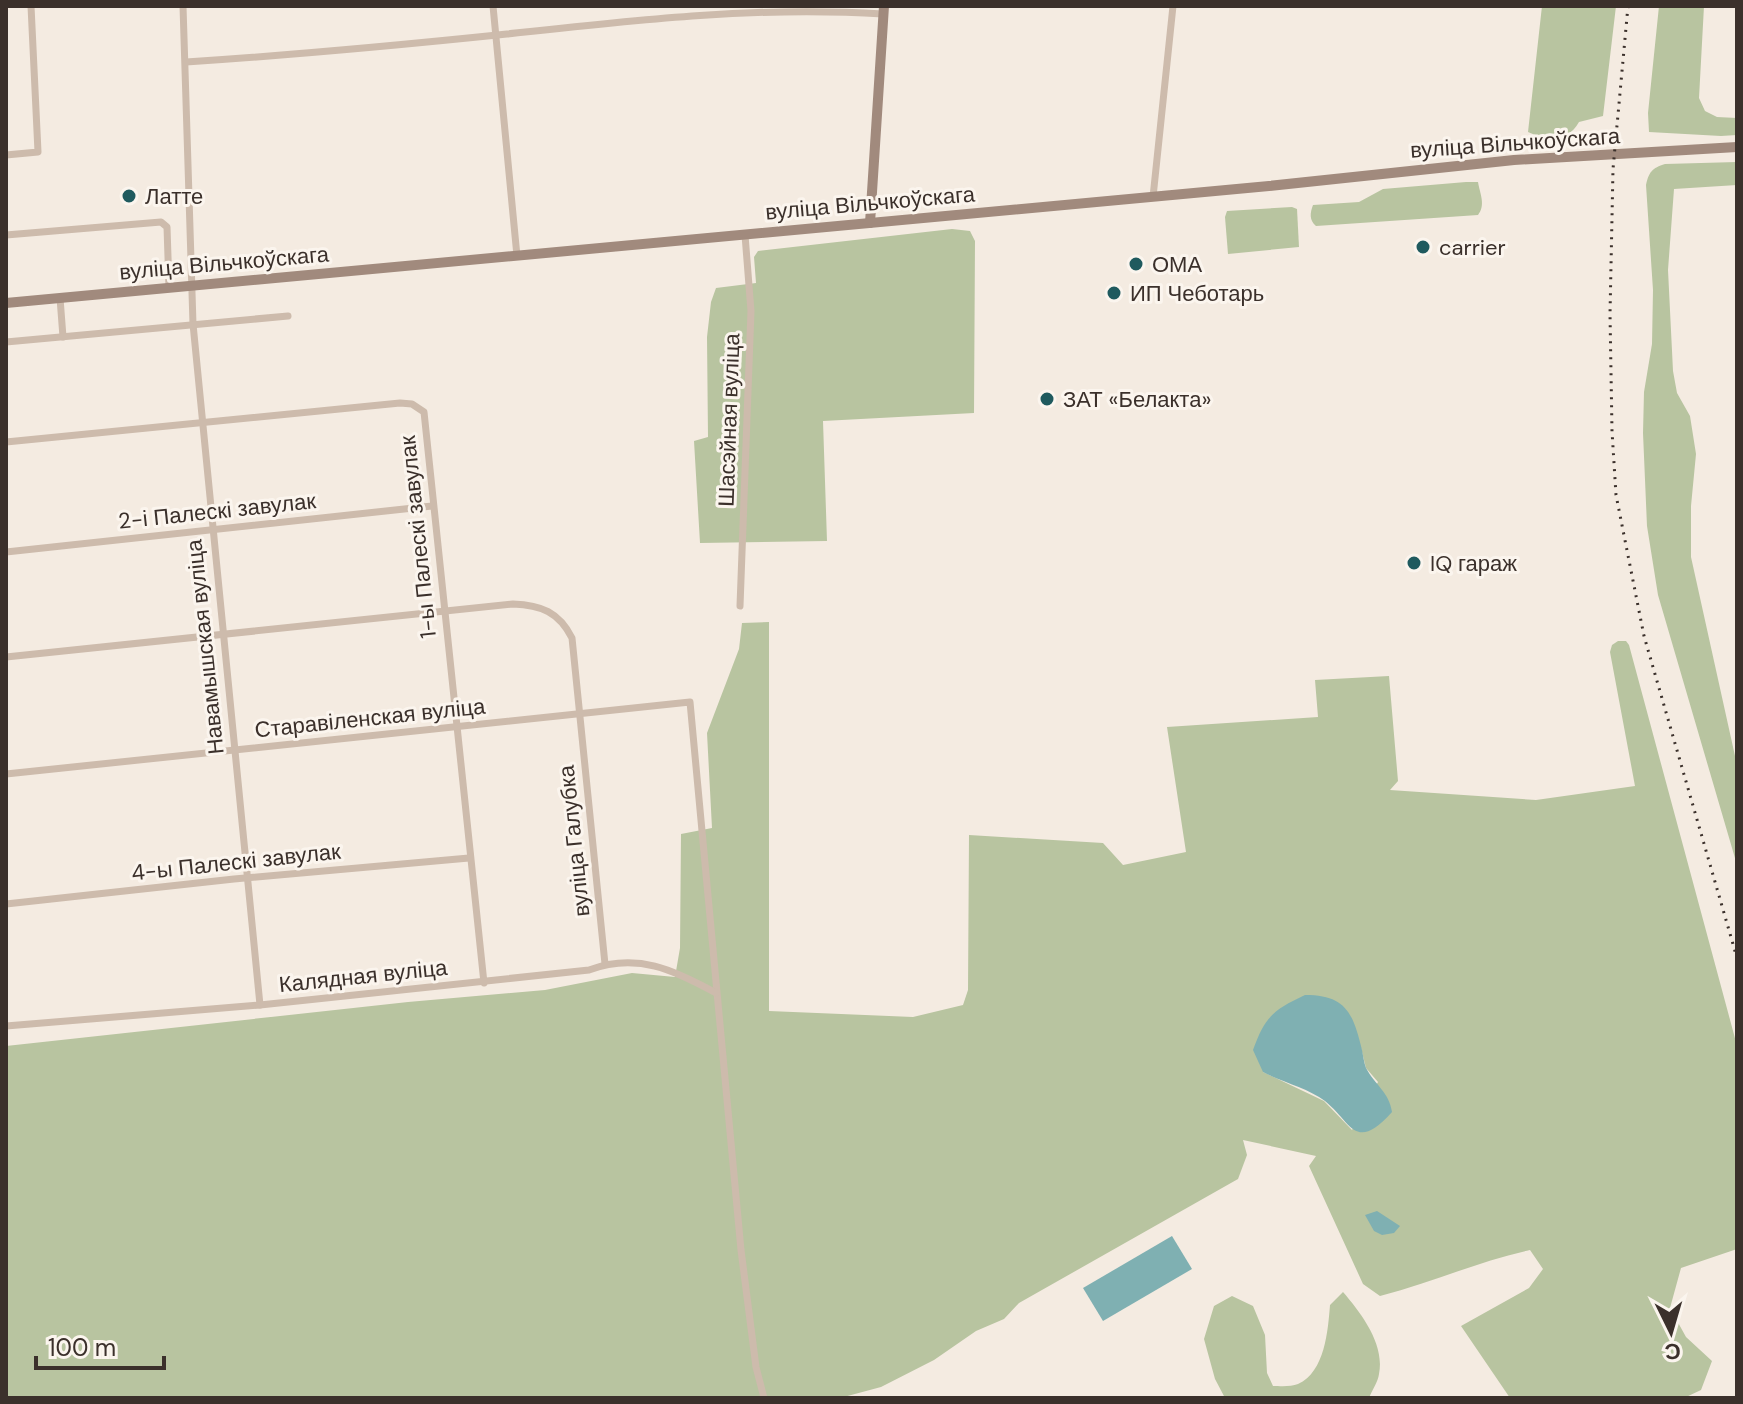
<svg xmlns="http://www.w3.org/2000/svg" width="1743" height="1404" viewBox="0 0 1743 1404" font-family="'DM Sans',sans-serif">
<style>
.green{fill:#b8c4a0;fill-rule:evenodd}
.water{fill:#7fb0b2}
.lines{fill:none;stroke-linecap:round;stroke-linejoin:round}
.street{stroke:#cdbbac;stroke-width:7}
.secondary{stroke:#a18a7d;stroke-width:10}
.rail{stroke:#3b302b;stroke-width:3;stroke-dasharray:2 6;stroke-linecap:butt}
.poi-dot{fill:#1f5a5e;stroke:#fbf5ee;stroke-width:3}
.labels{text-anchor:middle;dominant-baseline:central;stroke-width:6;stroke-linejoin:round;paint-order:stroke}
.street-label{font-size:22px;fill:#3b302b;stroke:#fbf5ee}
.poi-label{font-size:22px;fill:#3b302b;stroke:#fbf5ee;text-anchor:start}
</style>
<rect width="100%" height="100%" fill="#f4ebe1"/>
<g class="green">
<path d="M1542,6H1616L1603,116L1579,122C1568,142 1547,141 1528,132Z"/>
<polygon points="1659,6 1704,6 1699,98 1705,111 1717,117 1737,118 1737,135 1721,136 1649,132 1648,113"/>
<path d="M1737,162V185L1674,189L1668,270L1673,371L1677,393L1690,416L1696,454L1691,506V557L1737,765V865L1658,595L1647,526L1643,433L1644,392L1652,344L1653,290L1646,185C1649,172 1652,168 1665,164Z"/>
<path d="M1466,182H1478C1480,194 1486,205 1478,215L1316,226C1309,220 1310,213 1313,205L1359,202L1383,189Z"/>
<polygon points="1292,207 1297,209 1299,247 1228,254 1225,217 1227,211"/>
<polygon points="952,229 970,231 975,241 974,413 823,421 827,541 700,543 694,441 708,437 707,337 711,302 716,288 756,283 754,257 758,251"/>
<path d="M769,622V1011L913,1017L963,1005L968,990L969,835L1103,843L1123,865L1186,852L1167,727L1318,717L1315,680L1389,676L1398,781L1390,790L1536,800L1635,786L1610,652L1612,645L1618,641H1626L1629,645L1736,1042L1737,1249L1681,1268L1670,1308L1686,1337L1712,1361L1701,1390L1684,1398H1510L1461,1326L1529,1288L1543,1269L1530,1250C1479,1261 1431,1283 1380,1296L1363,1284L1309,1166L1316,1156L1243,1140L1247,1155L1238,1179L1019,1303L1004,1319L976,1331L934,1360L881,1387L840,1398H6V1046L408,1002L545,990L632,973L675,977L680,948L681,834L712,828L707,733L739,649L742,623ZM1361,1048L1366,1068L1378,1082L1352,1130L1324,1101L1263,1072Z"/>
<path d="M1343,1292C1361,1313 1385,1344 1379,1374C1378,1382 1372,1390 1369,1398H1225L1215,1379L1204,1339L1214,1306L1232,1296L1253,1306L1265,1335L1267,1373L1273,1386C1280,1386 1291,1387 1298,1384C1325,1372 1328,1330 1330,1305Z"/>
</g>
<g class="water">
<path d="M1305,995C1346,995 1353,1013 1362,1050C1363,1055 1364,1063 1366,1068C1375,1085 1389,1092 1392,1112C1355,1153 1352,1123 1325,1101C1308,1088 1282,1082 1263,1072L1253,1050C1265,1017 1273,1010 1305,995Z"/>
<polygon points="1377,1211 1400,1226 1394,1233 1382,1235 1374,1231 1365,1215"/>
<polygon points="1172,1236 1192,1269 1103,1321 1083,1288"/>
</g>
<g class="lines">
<g class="street">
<polyline points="183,6 193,324 260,1005"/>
<polyline points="493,6 517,256"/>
<path d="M186,62C293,55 401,45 507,34C634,20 755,6 883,14"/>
<polyline points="6,155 38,152 31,6"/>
<polyline points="1153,197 1173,6"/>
<polyline points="6,235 161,222 167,227 169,287"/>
<polyline points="60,298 63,337"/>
<polyline points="6,342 288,316"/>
<polyline points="6,442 400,403 412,404 424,412 484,983"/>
<polyline points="6,552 432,506"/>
<polyline points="740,606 751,311 745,235"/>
<path d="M6,657L513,604C541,605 559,612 572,638L605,964"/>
<polyline points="6,774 690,702 741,1250 756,1367 764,1398"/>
<polyline points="6,904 234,879 469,858"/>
<path d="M6,1026L260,1005L589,970C637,952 674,970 716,993"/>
</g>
<g class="secondary">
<polyline points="870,223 884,6"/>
<polyline points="6,303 1269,186 1514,160 1737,147"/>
</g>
<polyline class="rail" points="1628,6 1613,169 1610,314 1612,431 1616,495 1644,636 1737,958"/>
</g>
<g class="poi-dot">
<circle cx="129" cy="196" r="8"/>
<circle cx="1423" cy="247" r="8"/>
<circle cx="1136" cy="264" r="8"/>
<circle cx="1114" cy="293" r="8"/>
<circle cx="1047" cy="399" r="8"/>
<circle cx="1414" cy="563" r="8"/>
</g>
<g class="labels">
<g class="street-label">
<text transform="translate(1515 143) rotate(-4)">вуліца Вільчкоўскага</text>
<text transform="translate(870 203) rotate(-5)">вуліца Вільчкоўскага</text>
<text transform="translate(224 263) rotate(-5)">вуліца Вільчкоўскага</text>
<text transform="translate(729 420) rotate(-88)">Шасэйная вуліца</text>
<text transform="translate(217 511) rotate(-6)">2-і Палескі завулак</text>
<text transform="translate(418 537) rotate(-96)">1-ы Палескі завулак</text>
<text transform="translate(205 647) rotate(-96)">Навамышская вуліца</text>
<text transform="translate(370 718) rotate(-6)">Старавіленская вуліца</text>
<text transform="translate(574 841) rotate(-96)">вуліца Галубка</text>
<text transform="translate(236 862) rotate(-6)">4-ы Палескі завулак</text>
<text transform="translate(363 976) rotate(-6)">Калядная вуліца</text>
</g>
<g class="poi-label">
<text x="145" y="196">Латте</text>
<text x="1439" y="247">carrier</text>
<text x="1152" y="264">ОМА</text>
<text x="1130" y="293">ИП Чеботарь</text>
<text x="1063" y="399">ЗАТ «Белакта»</text>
<text x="1430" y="563">IQ гараж</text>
</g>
</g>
<rect width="1743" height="1404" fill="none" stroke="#3b302b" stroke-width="16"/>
<g transform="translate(1671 1332) rotate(175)" stroke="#fbf5ee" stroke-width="6" paint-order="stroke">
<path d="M0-6L14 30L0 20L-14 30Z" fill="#3b302b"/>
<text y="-12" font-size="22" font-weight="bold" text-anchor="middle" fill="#3b302b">С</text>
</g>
<path d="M36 1356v12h128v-12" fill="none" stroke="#3b302b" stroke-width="4"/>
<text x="48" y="1356" font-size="24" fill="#3b302b" stroke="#fbf5ee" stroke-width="6" paint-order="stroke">100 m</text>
</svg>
